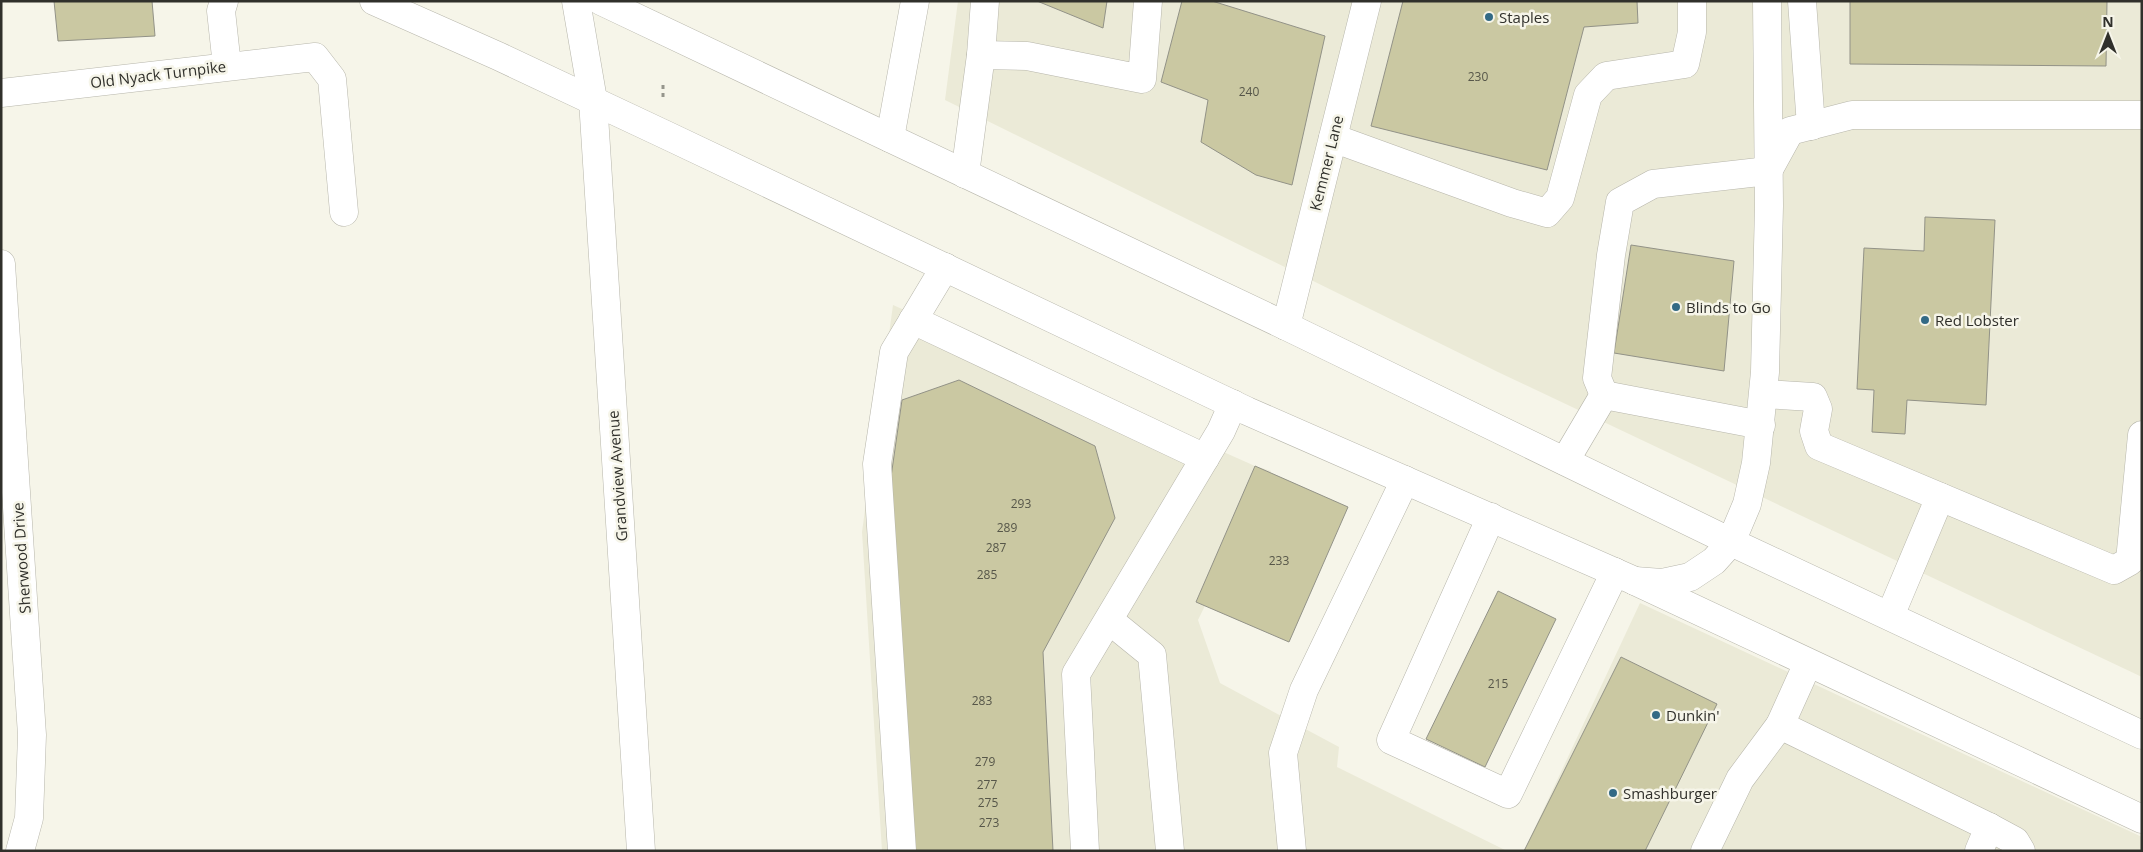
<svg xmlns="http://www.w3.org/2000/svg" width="2143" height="852" viewBox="0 0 2143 852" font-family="'Open Sans',sans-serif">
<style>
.built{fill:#ebead7}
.building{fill:#cac8a2;stroke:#929287}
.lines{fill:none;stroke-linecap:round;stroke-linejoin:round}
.minor-casing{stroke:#b7b6ab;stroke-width:29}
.major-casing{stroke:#b7b6ab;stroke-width:29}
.path{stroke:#95958c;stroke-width:3;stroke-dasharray:4 4;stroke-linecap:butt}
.minor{stroke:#fff;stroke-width:28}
.major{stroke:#fff;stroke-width:28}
.poi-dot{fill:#336a85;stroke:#f6f5e9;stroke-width:2}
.labels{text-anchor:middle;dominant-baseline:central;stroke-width:5;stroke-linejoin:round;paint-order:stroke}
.number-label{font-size:12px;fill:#565649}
.poi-label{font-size:15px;fill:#30302b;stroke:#f6f5e9;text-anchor:start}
.street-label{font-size:15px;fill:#30302b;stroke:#f6f5e9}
</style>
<rect width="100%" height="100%" fill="#f6f5e9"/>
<g class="built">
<polygon points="958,1 2142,1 2142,677 1500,373 945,100"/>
<polygon points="893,305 1255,466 1271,471 1198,620 1220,683 1339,747 1337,767 1507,851 882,851 862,532"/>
<polygon points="1640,603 2142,837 2142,851 1524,851"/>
</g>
<g class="building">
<polygon points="54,1 152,1 155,36 58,41"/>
<polygon points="1037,1 1107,1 1103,28"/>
<polygon points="1182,1 1212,1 1325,36 1292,185 1256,175 1201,142 1208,100 1161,82"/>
<polygon points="1403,1 1637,1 1638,23 1584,27 1547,170 1371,126"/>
<polygon points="1850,1 2107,1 2106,66 1850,64"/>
<polygon points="1925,217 1995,220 1986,405 1907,400 1905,434 1872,432 1874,390 1857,389 1864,248 1924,251"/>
<polygon points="1631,245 1734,261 1724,371 1614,353"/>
<polygon points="959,380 1095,446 1115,518 1043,652 1053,851 913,851 891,477 902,400"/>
<polygon points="1255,466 1348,507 1289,642 1196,602"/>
<polygon points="1498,591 1556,619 1485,767 1426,739"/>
<polygon points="1621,657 1717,704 1645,851 1524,851"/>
</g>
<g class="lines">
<g class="minor-casing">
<g id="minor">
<polyline points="224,1 221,11 227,66"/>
<polyline points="1802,1 1811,126"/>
<polyline points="981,55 1027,56 1142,79 1148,1"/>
<polyline points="1,93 315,57 332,79 344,212"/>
<polyline points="593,100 641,851"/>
<polyline points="890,138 915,1"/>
<polyline points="1333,138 1512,203 1547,213 1560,198 1588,95 1606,76 1685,64 1692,32 1692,1"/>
<polyline points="965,174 981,55 985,1"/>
<polyline points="1,264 32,735 29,818 20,851"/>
<polyline points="913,320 1205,458"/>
<polyline points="1286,326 1367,1"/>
<polyline points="1764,394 1813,397 1818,409 1814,431 1819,446 2114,570 2130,561 2142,435"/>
<polyline points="1604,395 1597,378 1611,255 1620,202 1653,184 1768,171 1790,131 1852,115 2142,115"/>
<polyline points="1604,395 1761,425"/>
<polyline points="1565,461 1604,395"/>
<polyline points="1491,517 1391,740 1508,794 1615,572"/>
<polyline points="1635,581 1662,583 1690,577 1714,561 1731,542 1747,504 1756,463 1765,372 1769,206 1767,1"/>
<polyline points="1890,616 1940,497"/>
<polyline points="1109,620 1152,655 1170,851"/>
<polyline points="1780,725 1989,827 2015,841 2021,851"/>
<polyline points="902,851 877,464 894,352 945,267"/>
<polyline points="1085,851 1076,674 1221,431 1233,404"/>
<polyline points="1292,851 1283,753 1304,690 1405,480"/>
<polyline points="1705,851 1740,779 1780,725 1808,663"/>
<polyline points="1979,851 1989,827"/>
</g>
</g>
<g class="major-casing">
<g id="major">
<polyline points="374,1 498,56 666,135 1247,411 1635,581 2142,819"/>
<polyline points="576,1 593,100"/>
<polyline points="601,1 1286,326 1731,542 2142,735"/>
</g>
</g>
<polyline class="path" points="663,85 663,100"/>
<use href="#minor" class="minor"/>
<use href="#major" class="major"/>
</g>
<g class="poi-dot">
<circle cx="1489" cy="17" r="5"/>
<circle cx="1676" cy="307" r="5"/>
<circle cx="1925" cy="320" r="5"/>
<circle cx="1656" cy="715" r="5"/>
<circle cx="1613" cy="793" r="5"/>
</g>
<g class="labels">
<g class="number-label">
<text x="1478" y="76">230</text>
<text x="1249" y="91">240</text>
<text x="1021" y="503">293</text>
<text x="1007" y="527">289</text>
<text x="996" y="547">287</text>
<text x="1279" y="560">233</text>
<text x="987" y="574">285</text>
<text x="1498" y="683">215</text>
<text x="982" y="700">283</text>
<text x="985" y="761">279</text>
<text x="987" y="784">277</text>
<text x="988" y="802">275</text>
<text x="989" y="822">273</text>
</g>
<g class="poi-label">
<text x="1499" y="17">Staples</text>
<text x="1686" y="307">Blinds to Go</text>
<text x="1935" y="320">Red Lobster</text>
<text x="1666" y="715">Dunkin'</text>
<text x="1623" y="793">Smashburger</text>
</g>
<g class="street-label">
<text transform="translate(158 74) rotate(-7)">Old Nyack Turnpike</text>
<text transform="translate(1326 163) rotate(-76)">Kemmer Lane</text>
<text transform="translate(617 476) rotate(-94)">Grandview Avenue</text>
<text transform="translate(21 558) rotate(-94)">Sherwood Drive</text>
</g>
</g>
<rect width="2143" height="852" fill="none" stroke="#30302b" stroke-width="5"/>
<g transform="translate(2108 35)" stroke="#f6f5e9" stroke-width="4" paint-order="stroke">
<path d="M0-4L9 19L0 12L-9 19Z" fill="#30302b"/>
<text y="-8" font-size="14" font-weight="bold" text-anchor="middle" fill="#30302b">N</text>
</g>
</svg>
